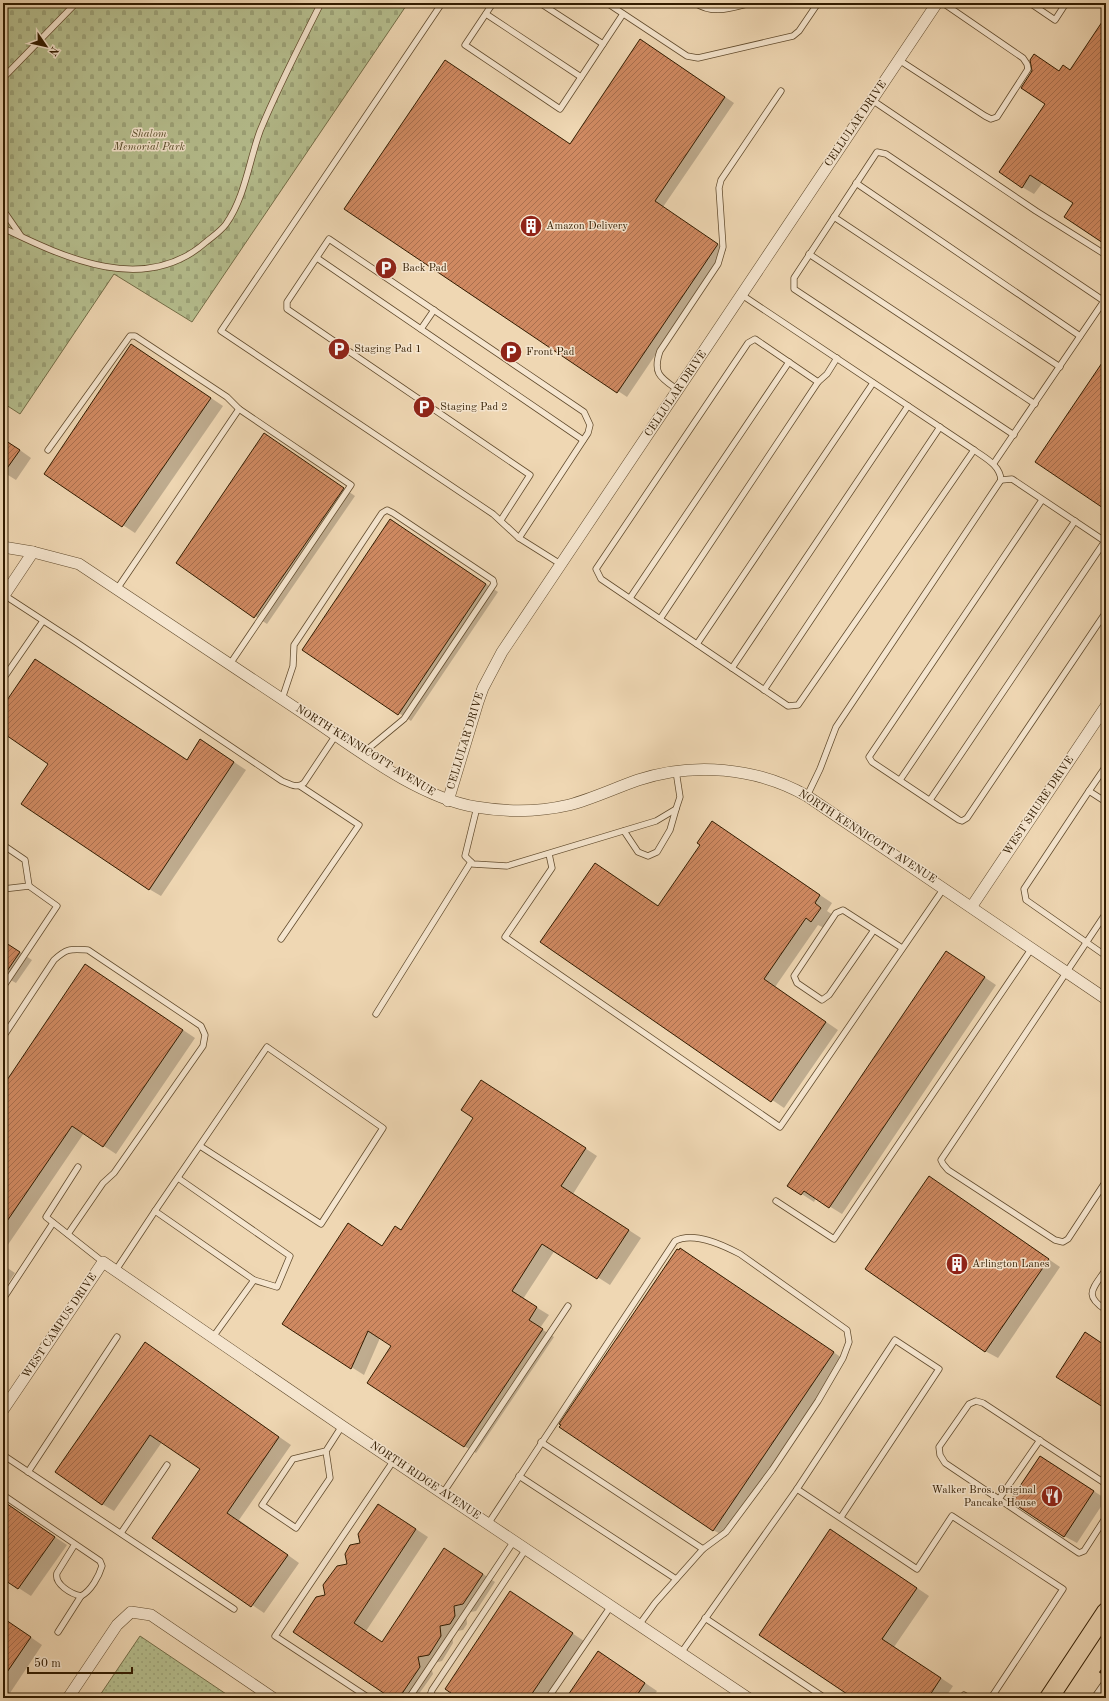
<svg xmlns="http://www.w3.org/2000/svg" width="1109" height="1701" viewBox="0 0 1109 1701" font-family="'Old Standard TT',serif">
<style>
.grass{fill:url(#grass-dots);stroke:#746e48}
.cemetery{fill:url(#cemetery-stones);stroke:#746e48}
.shadow{fill:#0003}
.building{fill:url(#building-hatch);stroke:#321c00}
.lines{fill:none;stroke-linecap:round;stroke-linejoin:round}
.lane-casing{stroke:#614b2d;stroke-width:7}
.street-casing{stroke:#614b2d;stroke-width:12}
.primary-casing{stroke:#321c00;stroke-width:20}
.path{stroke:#321c00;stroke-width:2.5;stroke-dasharray:3 2;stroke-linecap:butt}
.lane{stroke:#f5e5ce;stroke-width:5.5}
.street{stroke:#f5e5ce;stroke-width:11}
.primary{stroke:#efd7b3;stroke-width:18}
.labels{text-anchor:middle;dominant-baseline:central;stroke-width:3;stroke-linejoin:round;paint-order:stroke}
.street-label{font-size:11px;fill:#321c00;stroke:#f5e5ce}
.park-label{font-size:11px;font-style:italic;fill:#5a4d2b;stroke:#f5e5ce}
.poi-label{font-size:11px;fill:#321c00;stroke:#f5e5ce;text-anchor:start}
</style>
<defs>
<pattern id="grass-dots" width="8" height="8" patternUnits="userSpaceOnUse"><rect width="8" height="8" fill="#b6bf8f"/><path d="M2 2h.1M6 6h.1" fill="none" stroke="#9da47a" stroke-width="1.8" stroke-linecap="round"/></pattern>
<pattern id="cemetery-stones" width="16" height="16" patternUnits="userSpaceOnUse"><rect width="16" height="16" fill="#b6bf8f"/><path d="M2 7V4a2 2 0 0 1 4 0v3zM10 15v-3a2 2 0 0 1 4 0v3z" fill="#9da47a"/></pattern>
<pattern id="building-hatch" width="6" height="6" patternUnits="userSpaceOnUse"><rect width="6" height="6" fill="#cf8961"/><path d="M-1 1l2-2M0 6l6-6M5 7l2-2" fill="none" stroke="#a96f4e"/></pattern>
</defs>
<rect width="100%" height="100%" fill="#efd7b3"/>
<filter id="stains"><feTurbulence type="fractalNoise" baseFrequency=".005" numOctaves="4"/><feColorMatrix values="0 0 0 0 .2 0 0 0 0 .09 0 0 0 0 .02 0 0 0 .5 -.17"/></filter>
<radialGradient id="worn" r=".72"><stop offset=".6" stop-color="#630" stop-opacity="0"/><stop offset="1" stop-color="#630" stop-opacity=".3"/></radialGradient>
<polygon class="grass" points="140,1636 232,1698 98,1698"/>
<polygon class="cemetery" points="3,3 408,3 192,322 114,274 20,414 3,403"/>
<g class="shadow">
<polygon points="1106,18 1106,244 1074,203 1043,182 1034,194 1022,187 1046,104 1060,72 1071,71"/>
<polygon points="650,46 734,103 663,207 726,250 627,397 346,209 570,145"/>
<polygon points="132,345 223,406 135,533 45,474"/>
<polygon points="264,434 355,496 267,624 177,563"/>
<polygon points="3,438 31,458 16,480 3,472"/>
<polygon points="390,520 498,592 411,721 303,650"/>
<polygon points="35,660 187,761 213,748 246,770 161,896 149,889 49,763 3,732 3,708"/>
<polygon points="712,822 832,903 827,911 833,915 824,928 818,925 775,987 838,1030 784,1108 542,942 595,864 659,906 702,844"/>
<polygon points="3,941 32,960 16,983 5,977 3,979"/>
<polygon points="947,952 996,985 842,1214 816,1198 814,1202 788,1185"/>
<polygon points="86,965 195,1038 116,1154 84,1133 3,1252 3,1088"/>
<polygon points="493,1088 597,1156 573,1194 641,1238 610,1285 555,1250 523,1299 549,1315 540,1328 554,1337 476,1453 464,1446 393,1346 380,1338 364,1375 283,1324 360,1232 383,1246 401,1231"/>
<polygon points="941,1185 1060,1267 998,1358 985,1351"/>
<polygon points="693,1257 845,1360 726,1537 713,1530"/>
<polygon points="3,1265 15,1273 3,1291"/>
<polygon points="145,1344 291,1445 239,1520 299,1563 264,1613 153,1538 201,1469 162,1442 114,1511 102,1504"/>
<polygon points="1041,1457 1106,1499 1077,1543 1064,1536"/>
<polygon points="3,1502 67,1545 31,1596 3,1578"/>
<polygon points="390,1512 428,1537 366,1631 383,1642 445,1549 495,1582 476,1611 466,1613 467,1624 463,1630 452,1632 453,1643 442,1661 430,1664 433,1674 416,1698 393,1698 326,1596 361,1544"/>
<polygon points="843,1538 929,1596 894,1647 953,1686 945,1698 855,1698"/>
<polygon points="522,1600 584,1641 546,1698 459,1698"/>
<polygon points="3,1618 42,1645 8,1696 3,1693"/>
<polygon points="611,1660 657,1691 652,1698 568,1698"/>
</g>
<g class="building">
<polygon points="1106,16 1106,245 1064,217 1073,203 1030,175 1022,188 999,172 1045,104 1021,88 1032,71 1030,60 1034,54 1059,71 1063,65 1070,70"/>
<polygon points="640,39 725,97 655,201 718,244 617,393 344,209 445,60 570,144"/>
<polygon points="131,344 211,398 122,527 44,474"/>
<polygon points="1106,357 1106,510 1035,462"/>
<polygon points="264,433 344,488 254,618 176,563"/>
<polygon points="3,439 20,450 3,474"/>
<polygon points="390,519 486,584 398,715 302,650"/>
<polygon points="35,659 187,760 200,739 234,762 149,890 21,804 48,764 3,733 3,706"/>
<polygon points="712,821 820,895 815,903 821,908 811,922 806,918 764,979 826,1022 771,1102 540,942 595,863 658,906 700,845 697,843"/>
<polygon points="3,941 20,952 3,977"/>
<polygon points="946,951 985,977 829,1208 804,1191 801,1195 787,1186"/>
<polygon points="85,964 183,1030 103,1147 72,1126 3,1227 3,1086"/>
<polygon points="481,1080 586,1148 561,1186 629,1230 597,1279 542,1244 512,1291 537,1307 529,1320 543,1329 464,1447 367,1383 391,1346 368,1331 351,1369 282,1324 348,1223 382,1246 395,1226 401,1230 473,1118 461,1110"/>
<polygon points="929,1176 1049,1259 985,1352 865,1269"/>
<polygon points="680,1248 834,1352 713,1531 559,1427 561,1425 559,1424 677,1249 679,1250"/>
<polygon points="1085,1332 1106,1346 1106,1409 1056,1377"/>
<polygon points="145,1342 279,1437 227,1513 288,1555 251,1607 152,1538 200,1469 150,1435 102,1505 55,1472"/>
<polygon points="1040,1456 1094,1491 1064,1537 1010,1501"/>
<polygon points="3,1501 55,1537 18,1589 3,1579"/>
<polygon points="378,1504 416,1529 354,1623 382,1642 444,1548 483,1574 463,1604 454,1606 455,1616 450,1624 440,1626 441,1636 429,1655 418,1657 420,1667 399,1698 391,1698 293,1632 316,1597 325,1595 323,1585 337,1566 347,1564 345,1554 350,1545 360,1543 358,1534"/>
<polygon points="830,1529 917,1588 882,1639 941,1678 928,1698 853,1698 759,1635"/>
<polygon points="510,1591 573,1633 529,1698 458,1698 445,1689"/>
<polygon points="3,1618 31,1637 3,1678"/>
<polygon points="598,1651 645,1683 635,1698 566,1698"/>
</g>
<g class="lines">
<g class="lane-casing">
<g id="lane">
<polyline points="442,3 221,331 493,514 519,538 562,565"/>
<polyline points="493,3 465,45 560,109 623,14"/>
<polyline points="540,3 603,44"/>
<polyline points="607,3 687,56 698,58 793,36 799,31 818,3"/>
<path d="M695,3C713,15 731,8 751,3"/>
<polyline points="1030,3 1055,20 1066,3"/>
<polyline points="486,14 581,77"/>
<polyline points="899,60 985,116 991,119 997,117 1028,69 1027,64 1023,58 943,3"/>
<polyline points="3,78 76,3"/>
<polyline points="872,100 1036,211 1106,255"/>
<polyline points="856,183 1080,336"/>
<polyline points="3,210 21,236"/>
<polyline points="834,217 1060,367"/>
<path d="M3,228C65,258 145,296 206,242C212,237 221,231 226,224C245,197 249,161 260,131C278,87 300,45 321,3"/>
<polyline points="809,254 1035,404"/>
<polyline points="317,258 583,440"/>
<path d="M742,295L974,450C985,458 1000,465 1001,480L836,727L820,769L807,796"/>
<polyline points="421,329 434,310"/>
<polyline points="837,358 827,374 818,382 755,339 748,343 596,569 601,579 788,706 798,705 974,450"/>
<path d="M678,390C661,378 652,374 660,351L718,264L723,247L719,188L721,180L781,91"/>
<polyline points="1014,435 794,289 794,278 877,152 886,154 1104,301"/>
<polyline points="48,450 130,336 135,336 227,397 239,409 351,485 230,664"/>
<polyline points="994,463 1106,298"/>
<polyline points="1001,480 1012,479 1106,542"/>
<polyline points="1042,500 869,757 872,762 959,820 962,821 967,818 1106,612"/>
<polyline points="501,520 530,475 287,309 287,302 329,239 584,412 590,425 588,433 519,538"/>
<polyline points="117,589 239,409"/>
<path d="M4,595L76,642L282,781C290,784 297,789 304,783L336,735"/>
<polyline points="630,598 789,362"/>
<polyline points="660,619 818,382"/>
<polyline points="697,644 873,383"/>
<polyline points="732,668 908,406"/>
<polyline points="3,679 43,621"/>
<polyline points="764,690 940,427"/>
<polyline points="282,699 293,666 294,645 382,513 387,510 393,513 493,580 494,584 404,719 363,753"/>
<polyline points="1106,766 1089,791 1106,802"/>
<polyline points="900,780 1075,521"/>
<polyline points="1089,791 1024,889 1026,900 1106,956"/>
<polyline points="930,800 1105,541"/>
<polyline points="477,807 465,856 473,864 507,866 656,821 676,809 680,797 676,771"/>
<polyline points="624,831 638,852 648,856 657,852 670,830 676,809"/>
<polyline points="3,845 25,860 29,886 3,889"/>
<polyline points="549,854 552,868 505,937 780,1127 944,888"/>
<polyline points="1106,913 941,1160 943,1164 948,1170 1055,1240 1063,1242 1068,1239 1106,1181"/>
<polyline points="874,930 829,995 822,1000 797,983 794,976 836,913 843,910 902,948"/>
<polyline points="281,939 359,825 300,786"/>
<polyline points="3,987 57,906 29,886"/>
<polyline points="376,1014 471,862"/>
<path d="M3,1037L54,960C67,948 70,949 88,950L201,1026L205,1035L203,1046L114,1173L103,1183L68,1234"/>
<polyline points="78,1167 46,1217 103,1262"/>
<polyline points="178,1178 290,1256 277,1287 254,1280"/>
<polyline points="776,1201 834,1239 1032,948"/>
<polyline points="155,1211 267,1047 383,1128 321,1224 200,1146"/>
<path d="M1106,1269C1094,1288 1082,1295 1106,1310"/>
<polyline points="116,1270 155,1211 254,1280 213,1337"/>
<polyline points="3,1299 53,1223"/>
<polyline points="541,1442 703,1549"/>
<polyline points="326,1451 293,1459 262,1505 296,1528 330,1478 326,1451 342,1426"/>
<polyline points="3,1455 234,1609"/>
<polyline points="28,1472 117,1337"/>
<polyline points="519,1476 676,1579"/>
<polyline points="1106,1484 983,1403 976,1401 969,1404 939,1447 940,1455 945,1463 1079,1553 1084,1551 1106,1517"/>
<polyline points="443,1493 568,1306"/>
<path d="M3,1495L100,1561L102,1566C99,1576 91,1591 81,1596C71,1594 54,1584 57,1573L75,1544"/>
<polyline points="999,1499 1040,1440"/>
<polyline points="841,1517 939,1369 895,1340 797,1489 917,1569 952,1516 1063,1589 991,1698"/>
<path d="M488,1524L675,1241C694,1231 723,1245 740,1254L847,1330L849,1342L843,1358L818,1401L772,1470L726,1532L703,1549L655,1603L639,1625"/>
<polyline points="121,1533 167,1465"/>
<polyline points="705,1618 825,1698"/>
<polyline points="58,1632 81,1596"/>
<polyline points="681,1653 797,1489"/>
<polyline points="369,1698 275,1636 394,1460"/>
<polyline points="409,1698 514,1541"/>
<polyline points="429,1698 432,1690 526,1549"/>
<polyline points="548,1698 611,1606"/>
<polyline points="962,1698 964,1695 969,1698"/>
<polyline points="1094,1698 1106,1681"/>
</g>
</g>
<g class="street-casing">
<g id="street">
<path d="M3,547L33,552L79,564C154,614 228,663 303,713C353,746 416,797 476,807C506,812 539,812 569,805C592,799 615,788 638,780C693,762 756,767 807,796L1106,999"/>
<polyline points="3,597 33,552"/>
<polyline points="448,801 478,702 483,688 502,652 937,3"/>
<polyline points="972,906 1106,706"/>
<polyline points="3,1410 103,1262 342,1426 748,1698"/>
<polyline points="68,1698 117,1625 131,1612 151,1615 273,1698"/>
</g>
</g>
<g class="primary-casing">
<polyline id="primary" points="1049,1698 1106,1612"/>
</g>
<polyline class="path" points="1100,1673 1106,1664"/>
<use href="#lane" class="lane"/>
<use href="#street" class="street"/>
<use href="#primary" class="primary"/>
</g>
<defs>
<g id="building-disc" transform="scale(1.15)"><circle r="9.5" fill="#8f2418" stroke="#f5e5ce"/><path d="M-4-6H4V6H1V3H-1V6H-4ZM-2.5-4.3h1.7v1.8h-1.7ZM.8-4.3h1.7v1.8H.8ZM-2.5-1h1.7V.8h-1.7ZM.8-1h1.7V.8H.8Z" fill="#fff"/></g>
<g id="parking-disc" transform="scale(1.15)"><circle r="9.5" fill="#8f2418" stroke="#f5e5ce"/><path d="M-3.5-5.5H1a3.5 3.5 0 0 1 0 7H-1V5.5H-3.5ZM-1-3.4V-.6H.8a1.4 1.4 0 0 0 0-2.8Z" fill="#fff"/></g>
<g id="restaurant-disc" transform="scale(1.15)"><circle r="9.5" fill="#8f2418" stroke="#f5e5ce"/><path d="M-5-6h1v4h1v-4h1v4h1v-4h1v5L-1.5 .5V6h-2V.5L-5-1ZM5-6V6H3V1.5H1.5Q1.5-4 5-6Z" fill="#fff"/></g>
</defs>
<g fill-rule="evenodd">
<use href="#building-disc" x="531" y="226"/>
<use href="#parking-disc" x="386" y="268"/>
<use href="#parking-disc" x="339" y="349"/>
<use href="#parking-disc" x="511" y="352"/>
<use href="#parking-disc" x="424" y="407"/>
<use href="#building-disc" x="957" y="1264"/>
<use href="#restaurant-disc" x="1052" y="1496"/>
</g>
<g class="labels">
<g class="street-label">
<text transform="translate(856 124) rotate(-56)">CELLULAR DRIVE</text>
<text transform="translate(676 394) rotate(-56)">CELLULAR DRIVE</text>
<text transform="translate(466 741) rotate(-73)">CELLULAR DRIVE</text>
<text transform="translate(365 751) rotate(32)">NORTH KENNICOTT AVENUE</text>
<text transform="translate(1039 806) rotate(-56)">WEST SHURE DRIVE</text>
<text transform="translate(867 837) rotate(33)">NORTH KENNICOTT AVENUE</text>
<text transform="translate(60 1326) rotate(-56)">WEST CAMPUS DRIVE</text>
<text transform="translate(425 1481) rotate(34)">NORTH RIDGE AVENUE</text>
</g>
<g class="park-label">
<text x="149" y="134">Shalom<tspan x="149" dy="13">Memorial Park</tspan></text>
</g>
<g class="poi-label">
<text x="546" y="226">Amazon Delivery</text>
<text x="402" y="268">Back Pad</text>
<text x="354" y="349">Staging Pad 1</text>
<text x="526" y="352">Front Pad</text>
<text x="440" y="407">Staging Pad 2</text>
<text x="972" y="1264">Arlington Lanes</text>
<text x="1036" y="1490" text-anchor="end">Walker Bros. Original<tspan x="1036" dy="13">Pancake House</tspan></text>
</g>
</g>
<rect width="1109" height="1701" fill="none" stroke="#efd7b3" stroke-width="16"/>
<rect x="4" y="4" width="1101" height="1693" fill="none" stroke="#321c00" stroke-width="2"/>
<rect x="8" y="8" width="1093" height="1685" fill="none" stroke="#321c00"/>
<g transform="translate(46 46) rotate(124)" stroke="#f5e5ce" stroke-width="3" paint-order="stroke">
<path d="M0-3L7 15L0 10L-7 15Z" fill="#321c00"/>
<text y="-6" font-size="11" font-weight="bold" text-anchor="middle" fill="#321c00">N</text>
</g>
<path d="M28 1667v6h104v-6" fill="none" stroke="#321c00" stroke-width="2"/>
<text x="34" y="1667" font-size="12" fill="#321c00" stroke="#f5e5ce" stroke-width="3" paint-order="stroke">50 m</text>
<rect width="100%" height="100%" filter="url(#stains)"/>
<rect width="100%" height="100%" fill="url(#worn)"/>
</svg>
